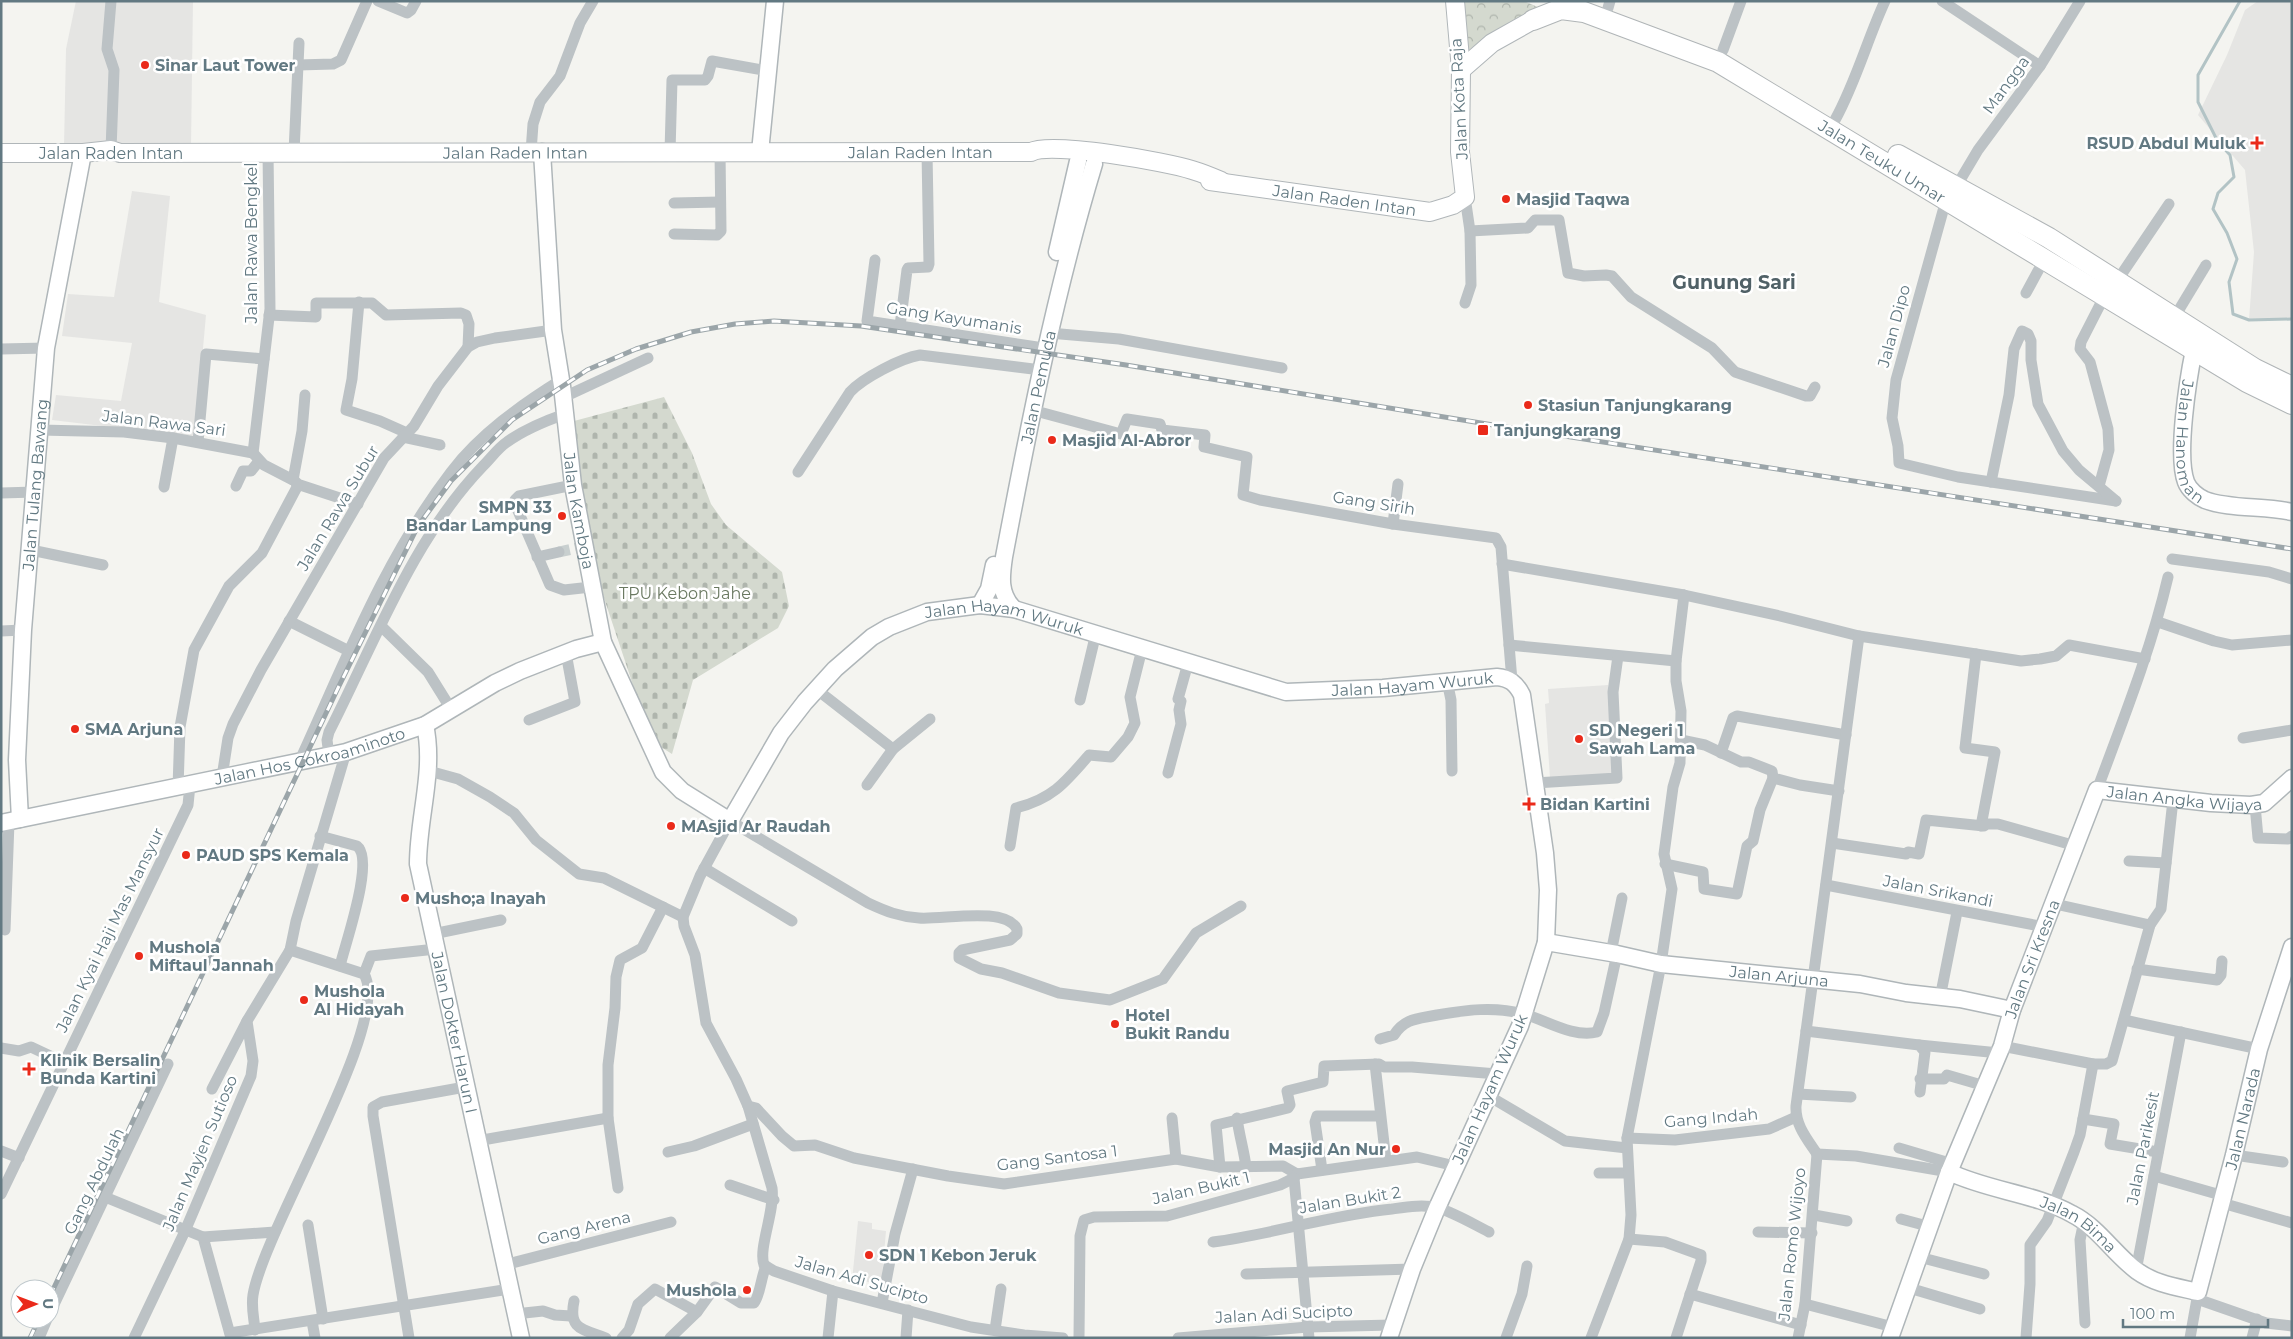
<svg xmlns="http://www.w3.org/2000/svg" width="2293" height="1339" viewBox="0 0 2293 1339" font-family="Montserrat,sans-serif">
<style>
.built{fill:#e5e5e3}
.forest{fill:url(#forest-crowns)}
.cemetery{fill:url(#cemetery-stones)}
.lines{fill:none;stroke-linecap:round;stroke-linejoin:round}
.stream{stroke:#b2c3c5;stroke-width:3}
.street-tunnel{stroke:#c8cfcf;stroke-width:11;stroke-dasharray:11 5.5;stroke-linecap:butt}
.secondary-casing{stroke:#afb6b9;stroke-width:19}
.primary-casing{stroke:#b0b6b9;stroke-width:20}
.highway-casing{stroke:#b0b5b7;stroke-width:22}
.street{stroke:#bcc2c5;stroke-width:11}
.secondary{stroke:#fff;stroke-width:16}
.primary{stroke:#fff;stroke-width:18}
.highway{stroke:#fff;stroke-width:20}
.rail-casing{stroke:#9ba5a9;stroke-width:5}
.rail{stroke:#fff;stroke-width:3;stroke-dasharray:9;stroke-linecap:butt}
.poi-dot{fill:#ea2a1a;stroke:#fff;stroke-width:2}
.labels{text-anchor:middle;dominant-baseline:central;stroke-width:5;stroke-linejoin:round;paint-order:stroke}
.poi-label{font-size:16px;font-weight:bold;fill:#627982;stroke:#fff;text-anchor:start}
.street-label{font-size:16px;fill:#627982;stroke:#fff}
.park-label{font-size:16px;fill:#6a7961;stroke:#fff}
.quarter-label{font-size:19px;font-weight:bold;fill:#506167;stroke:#fff}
</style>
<defs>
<pattern id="forest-crowns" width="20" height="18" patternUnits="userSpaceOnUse" patternTransform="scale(1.25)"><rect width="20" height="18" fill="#d4d9cf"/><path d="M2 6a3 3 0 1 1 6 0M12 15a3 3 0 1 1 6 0" fill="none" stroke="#afb5ad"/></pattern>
<pattern id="cemetery-stones" width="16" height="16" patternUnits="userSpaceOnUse" patternTransform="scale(1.25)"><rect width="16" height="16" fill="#d4d9cf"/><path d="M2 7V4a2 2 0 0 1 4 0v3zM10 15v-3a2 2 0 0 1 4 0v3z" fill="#afb5ad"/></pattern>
</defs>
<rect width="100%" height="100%" fill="#f4f4f0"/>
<g class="built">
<polygon points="76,1 193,1 191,147 64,146 66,49"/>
<polygon points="2258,1 2292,1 2292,319 2249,320 2254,252 2245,170 2198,115 2227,55 2245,10"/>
<polygon points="132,191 170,196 159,302 206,315 195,437 52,420 56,395 121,401 132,343 62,336 68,294 114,297"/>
<polygon points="1608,685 1614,774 1550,778 1545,704 1549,703 1548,689"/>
<polygon points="858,1221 872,1223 872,1229 886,1231 882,1277 871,1276 870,1282 852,1281"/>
</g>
<polygon class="forest" points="1460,1 1524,1 1542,9 1512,21 1464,53"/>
<polygon class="cemetery" points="664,397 692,453 711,504 726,525 782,572 789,606 778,628 693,680 672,754 661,747 636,694 591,559 574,421"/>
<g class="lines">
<polyline class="stream" points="2240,1 2198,75 2198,102 2218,142 2230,155 2234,177 2218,193 2213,209 2227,233 2237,259 2229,282 2233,314 2249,320 2292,319"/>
<polyline class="street-tunnel" points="559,552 577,548"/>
<g class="secondary-casing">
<g id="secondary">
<path id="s1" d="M542,152L553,330L562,386L573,485L603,642L663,772L682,791L730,821L781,733L805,702L835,669L872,637L889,627L927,612L980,605L1014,609L1286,692L1383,688L1497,677C1509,678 1516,683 1522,695L1545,853L1548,890L1546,942L1520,1026L1437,1208L1412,1269L1389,1338"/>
<polyline points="760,152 775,1"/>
<polyline points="1057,252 1078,161"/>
<path id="s2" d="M2194,350C2188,379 2176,455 2186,482C2189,490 2198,497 2205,500C2228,509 2266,506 2292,512"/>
<polyline points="980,605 989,589 994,565"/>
<path id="s3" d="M1014,609C999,594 1001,577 1004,557C1029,425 1055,293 1094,164"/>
<path id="s4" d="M425,725C435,771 418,817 418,864L521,1338"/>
<path id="s5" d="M20,819L17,760L23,630L46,348L83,153"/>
<path id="s6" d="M1,823L346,752L425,725L495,683L520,671L576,649L603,642"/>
<path id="s7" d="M1546,942L1617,954L1661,964L1860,984L1906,993L1960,999L2012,1010"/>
<path id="s8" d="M1949,1172C1989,1191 2034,1193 2072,1214C2098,1227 2114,1254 2137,1271C2155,1284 2177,1287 2198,1292L2234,1155L2259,1049L2292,947"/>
<path id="s9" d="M1890,1338L1949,1172L2002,1046L2012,1010L2097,790L2211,803L2251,805L2264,803L2292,778"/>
</g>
</g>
<g class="primary-casing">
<g id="primary">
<polyline points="1461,70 1492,43 1533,20"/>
<path id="s10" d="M1,153H83L111,150L120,153L1031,152C1051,141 1167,162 1192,170C1202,173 1212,177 1221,181"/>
<path id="s11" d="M1210,181L1430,212L1453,205L1465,197L1460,152L1461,70L1455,1"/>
</g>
</g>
<g class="highway-casing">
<g id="highway">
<path id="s12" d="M1533,20L1561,9L1584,12L1718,62L2247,382L2292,404"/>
<polyline points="1898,155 2049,238 2255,369 2292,387"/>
</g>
</g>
<g class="street">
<polyline points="111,1 107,49 114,70 111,150"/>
<polyline points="378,1 407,13 411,10 416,1"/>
<polyline points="1942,1 2040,66"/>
<polyline points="1608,8 1610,1"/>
<polyline points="1723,50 1741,1"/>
<polyline points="298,65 333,64 341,60 367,1"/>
<path d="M1835,120C1856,82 1867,40 1885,1"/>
<polyline points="294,152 299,43"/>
<polyline points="531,152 533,124 540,102 560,76 580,23 593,1"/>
<polyline points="670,152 672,80 705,80 708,76 712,61 768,71"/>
<polyline points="1956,187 1978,150 2040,66 2080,1"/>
<polyline points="1946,200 1896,380 1892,418 1898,446 1899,463 1958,477 2116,501"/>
<polyline points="674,203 720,202"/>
<polyline points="1470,231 1528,228 1535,220 1559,220 1568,273 1584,276 1606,275 1612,276 1631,297 1712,348 1735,372 1806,396 1810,396 1815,387"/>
<polyline points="674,234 717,235 721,231 720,152"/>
<polyline points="875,260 867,321 1037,347"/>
<polyline points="2117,281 2169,204"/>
<polyline points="2026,293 2045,258"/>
<polyline points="359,302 352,379 346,410 380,421 407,433"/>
<polyline points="1465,303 1471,285 1470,231 1465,197"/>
<polyline points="269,315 316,317 316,303 372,303 386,315 461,313 466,315 469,324 468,347"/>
<polyline points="2174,318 2206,265"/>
<polyline points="900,326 907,270 908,268 928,267 929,264 927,152"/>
<polyline points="1049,333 1119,339 1282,368"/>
<polyline points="1,349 46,348"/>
<polyline points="564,397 648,358"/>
<polyline points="1032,410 1121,434 1127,419 1160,424 1162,430 1205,435 1204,447 1247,457 1243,495 1260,500 1393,524 1496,538 1501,547 1512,681"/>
<polyline points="40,430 124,432 173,438 253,453"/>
<polyline points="403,437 440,445"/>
<polyline points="198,442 206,354 264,359"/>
<polyline points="253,453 270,309 268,152"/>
<path d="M798,472L850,392C863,378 901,358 920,355L1041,370"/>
<polyline points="293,480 302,431 305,395"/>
<polyline points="1991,482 2009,395 2014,349 2022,331 2028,334 2031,341 2031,360 2038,404 2063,451 2079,470 2116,501"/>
<polyline points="297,484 358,504"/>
<polyline points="573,485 519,496 515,500 515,504 550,585 564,590 591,587"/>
<polyline points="236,486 243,471 251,471 259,461"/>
<polyline points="2099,486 2109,450 2108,429 2090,362 2080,349 2081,342 2105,295"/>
<polyline points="164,487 173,438"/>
<polyline points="1,493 35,492"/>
<polyline points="1393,524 1398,484"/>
<polyline points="31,550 103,565"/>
<polyline points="537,557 559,552"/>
<polyline points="2172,559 2269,572 2292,579"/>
<polyline points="1502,564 1684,595 1780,616 1859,636 1976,654 2021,661 2040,659 2056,656 2069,645 2145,659"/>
<polyline points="289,621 345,649"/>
<polyline points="2158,622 2214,641 2232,645 2292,640"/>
<polyline points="381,626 428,672 451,709"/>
<polyline points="1,631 23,630"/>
<polyline points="1509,645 1676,661"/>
<polyline points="1976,654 1965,748 1995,752 1981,826"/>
<polyline points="1447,681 1451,700 1452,771"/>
<polyline points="816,689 893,749 930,719"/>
<polyline points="1080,700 1096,633"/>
<polyline points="529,720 575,702 566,653"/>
<polyline points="2243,738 2292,730"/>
<polyline points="1721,753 1733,718 1737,716 1846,735"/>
<path d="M329,755L327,740L329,732C375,642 412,540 483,466C491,458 498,448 507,442C525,429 545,421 565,414"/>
<path d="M300,760C345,662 385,558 451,472C480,434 521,405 561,380"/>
<polyline points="429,771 458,779 490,797 514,813 536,840 579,874 604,878 683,917"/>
<polyline points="1168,773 1181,724 1179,710 1181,701 1178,699 1188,663"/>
<polyline points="222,777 228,738 233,724 261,670 384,458 414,426 438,386 468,347 477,342 495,338 553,330"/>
<polyline points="1773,778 1800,785 1839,791"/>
<polyline points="1535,783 1617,778 1613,692 1618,656"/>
<polyline points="867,785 893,749"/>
<polyline points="178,788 180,727 194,650 229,586 262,553 297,487 296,482 293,480 264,465 253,453"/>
<path d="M2097,790C2123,720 2151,650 2168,577"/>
<polyline points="2255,805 2258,838 2288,839 2292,836"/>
<path d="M320,836L357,846C375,860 345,944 340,966"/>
<polyline points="1832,843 1906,854 1908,852 1919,854 1926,820 1984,826 1987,824 1998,824 2076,846"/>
<path d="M1010,846L1016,808C1052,799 1065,783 1089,755L1111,757L1128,737L1135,723L1130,697L1142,649"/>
<polyline points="2129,861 2166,863"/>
<polyline points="1665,864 1703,872 1704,889 1737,894 1747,846 1753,841 1760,810 1773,778 1772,771 1749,762 1741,762 1705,745 1681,740"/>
<polyline points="704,868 792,921"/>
<polyline points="1826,885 2045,927"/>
<polyline points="2055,904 2150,925"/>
<polyline points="5,930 9,822"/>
<polyline points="433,934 501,920"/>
<polyline points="1611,953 1622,898"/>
<polyline points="2137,969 2217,980 2221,975 2222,961"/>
<polyline points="364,974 371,956 436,949"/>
<polyline points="1940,998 1957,912"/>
<polyline points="2124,1020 2259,1049"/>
<polyline points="1806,1031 1919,1045 1925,1052 1920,1092"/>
<path d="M1380,1039L1394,1035C1405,1018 1418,1019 1437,1015C1466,1010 1494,1006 1524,1014C1546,1020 1573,1038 1597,1032L1604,1013L1617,954"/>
<polyline points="1919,1045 1999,1053"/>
<polyline points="2002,1046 2093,1064 2106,1064 2112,1061 2150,925 2161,909 2173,800"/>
<polyline points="1,1048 19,1051 31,1047 65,1063"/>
<polyline points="1375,1064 1386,1161"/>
<polyline points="1920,1079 1944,1079 1947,1075 1985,1086"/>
<polyline points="212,1089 247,1021"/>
<polyline points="1798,1094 1851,1097"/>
<polyline points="1487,1095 1565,1141 1627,1148"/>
<polyline points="748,1106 756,1108 782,1136 794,1146 815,1145 854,1158 948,1176 1004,1184 1176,1159 1220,1167 1283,1166 1297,1174"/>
<polyline points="1172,1118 1176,1159"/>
<path d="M1237,1118C1239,1135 1244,1150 1246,1167"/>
<polyline points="2083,1119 2114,1124 2110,1144 2158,1152"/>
<polyline points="1627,1138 1675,1140 1769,1129 1796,1117"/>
<polyline points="477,1141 608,1118"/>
<polyline points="1899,1148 1953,1164"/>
<polyline points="1,1151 19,1158"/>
<polyline points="668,1152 694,1146 753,1124"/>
<path d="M1817,1154C1807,1139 1795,1125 1796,1106L1859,636"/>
<polyline points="1817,1154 1856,1156 1949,1172"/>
<polyline points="2234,1155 2283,1162"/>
<polyline points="1220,1167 1216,1125 1288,1108 1290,1105 1287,1091 1323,1082 1324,1066 1379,1064 1384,1067 1412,1067 1497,1074"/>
<polyline points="1322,1170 1315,1122 1317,1116 1379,1116"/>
<polyline points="1599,1173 1628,1173"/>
<polyline points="1297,1174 1294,1178 1309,1338"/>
<polyline points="1297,1174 1417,1157 1455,1166"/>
<polyline points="2154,1176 2224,1196"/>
<polyline points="730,1185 774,1200"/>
<polyline points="618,1188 608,1118 608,1065 615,1008 616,977 620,960 642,948 663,907"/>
<polyline points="1,1194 188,805 190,785"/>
<polyline points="105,1197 203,1237 231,1338"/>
<polyline points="2222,1203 2292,1223"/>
<polyline points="1814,1215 1847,1221"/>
<polyline points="1901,1219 1931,1227"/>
<polyline points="2084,1221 2080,1240 2085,1323"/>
<polyline points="308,1225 323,1319"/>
<polyline points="1758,1232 1812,1233"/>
<polyline points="203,1237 275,1232"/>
<polyline points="1629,1239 1665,1242 1701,1255 1701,1261 1676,1338"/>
<path d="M1213,1242C1273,1234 1331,1215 1392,1209C1406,1207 1424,1204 1438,1208C1455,1213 1473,1224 1489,1232"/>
<polyline points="1919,1257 1984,1274"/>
<polyline points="504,1265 671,1222"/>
<polyline points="2136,1271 2181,1032"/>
<polyline points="1246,1274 1412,1269"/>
<polyline points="1909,1288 1980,1309"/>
<polyline points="1690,1294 1801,1325"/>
<polyline points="2197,1299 2266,1323 2292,1326"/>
<path d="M574,1301C568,1330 583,1329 606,1338"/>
<polyline points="882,1303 895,1234 913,1169"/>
<polyline points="1805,1304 1893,1327"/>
<polyline points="50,1313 168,1064"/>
<polyline points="515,1314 543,1311 555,1315 571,1316"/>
<polyline points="312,1321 315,1338"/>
<path d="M255,1330C254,1318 251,1307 253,1295C263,1231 393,1021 364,974L290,950"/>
<polyline points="995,1330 1001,1289"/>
<polyline points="230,1333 510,1289"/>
<polyline points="39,1338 47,1319"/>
<polyline points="134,1338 185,1231 251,1076 253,1061 247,1021 290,950 296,921 346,752"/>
<polyline points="409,1338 373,1116 373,1107 382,1102 465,1087"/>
<path d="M622,1338L629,1330L638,1304L655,1289L697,1312L715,1287L741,1303H754C760,1296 761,1277 766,1266"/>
<polyline points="670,1338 697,1312"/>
<polyline points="828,1338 833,1291"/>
<polyline points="906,1338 908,1310"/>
<path d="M1063,1338L1024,1335L971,1327L833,1291L774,1271L764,1265C758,1248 775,1212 772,1188L748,1106L736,1079L706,1023L695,955L684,926L683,917L700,876L730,821L868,903C885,911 900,917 919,918C943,920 1005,906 1017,929V934L1010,940L962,950L959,953V958L981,969L1002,973L1059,993L1110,1000L1163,979L1196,933L1241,906"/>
<polyline points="1079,1338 1080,1236 1084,1220 1094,1217 1167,1216 1280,1185 1294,1178"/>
<polyline points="1178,1338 1308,1327 1392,1325"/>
<polyline points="1506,1338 1522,1294 1527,1266"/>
<polyline points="1591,1338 1629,1239 1631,1215 1627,1138 1661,964 1672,889 1664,854 1673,787 1680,763 1681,711 1676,681 1676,661 1684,595"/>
<polyline points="1798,1338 1805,1304 1817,1154"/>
<polyline points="2026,1338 2030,1284 2030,1245 2047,1221 2074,1152 2080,1135 2093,1064"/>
<polyline points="2190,1338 2198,1293"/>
<polyline points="2252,1338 2257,1319"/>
</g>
<use href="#secondary" class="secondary"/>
<use href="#primary" class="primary"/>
<use href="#highway" class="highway"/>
<g class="rail-casing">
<g id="rail">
<polyline points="50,1296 338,688 418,526 451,481 512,420 587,370 636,349 691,332 735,324 774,321 861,326 1126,365 1487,424 2292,549"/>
<polyline points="30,1338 39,1319"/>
</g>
</g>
<use href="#rail" class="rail"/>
</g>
<g class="poi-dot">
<circle cx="145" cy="65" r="5"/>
<path d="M2254.5 135.5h5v5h5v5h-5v5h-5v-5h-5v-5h5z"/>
<circle cx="1506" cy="199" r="5"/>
<circle cx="1528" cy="405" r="5"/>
<rect x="1477" y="424" width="12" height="12" rx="2.5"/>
<circle cx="1052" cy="440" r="5"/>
<circle cx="562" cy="516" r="5"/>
<circle cx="75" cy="729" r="5"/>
<circle cx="1579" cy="739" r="5"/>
<path d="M1526.5 796.5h5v5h5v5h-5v5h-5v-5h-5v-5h5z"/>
<circle cx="671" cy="826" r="5"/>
<circle cx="186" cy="855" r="5"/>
<circle cx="405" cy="898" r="5"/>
<circle cx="139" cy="956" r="5"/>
<circle cx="304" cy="1000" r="5"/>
<circle cx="1115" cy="1024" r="5"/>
<path d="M26.5 1061.5h5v5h5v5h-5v5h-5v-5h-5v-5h5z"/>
<circle cx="1396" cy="1149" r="5"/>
<circle cx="869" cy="1255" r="5"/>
<circle cx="747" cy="1290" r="5"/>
</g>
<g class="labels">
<g class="poi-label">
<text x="155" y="65">Sinar Laut Tower</text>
<text x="2246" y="143" text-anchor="end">RSUD Abdul Muluk</text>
<text x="1516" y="199">Masjid Taqwa</text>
<text x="1538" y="405">Stasiun Tanjungkarang</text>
<text x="1494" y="430">Tanjungkarang</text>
<text x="1062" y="440">Masjid Al-Abror</text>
<text x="552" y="507" text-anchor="end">SMPN 33<tspan x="552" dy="18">Bandar Lampung</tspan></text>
<text x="85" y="729">SMA Arjuna</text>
<text x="1589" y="730">SD Negeri 1<tspan x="1589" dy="18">Sawah Lama</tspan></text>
<text x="1540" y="804">Bidan Kartini</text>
<text x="681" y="826">MAsjid Ar Raudah</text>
<text x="196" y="855">PAUD SPS Kemala</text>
<text x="415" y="898">Musho;a Inayah</text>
<text x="149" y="947">Mushola<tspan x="149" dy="18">Miftaul Jannah</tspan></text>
<text x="314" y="991">Mushola<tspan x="314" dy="18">Al Hidayah</tspan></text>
<text x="1125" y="1015">Hotel<tspan x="1125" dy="18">Bukit Randu</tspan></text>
<text x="40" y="1060">Klinik Bersalin<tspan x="40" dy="18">Bunda Kartini</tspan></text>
<text x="1386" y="1149" text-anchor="end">Masjid An Nur</text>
<text x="879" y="1255">SDN 1 Kebon Jeruk</text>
<text x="737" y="1290" text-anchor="end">Mushola</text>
</g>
<g class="street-label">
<text transform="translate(2006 85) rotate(-54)">Mangga</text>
<text transform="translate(1459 99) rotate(-93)">Jalan Kota Raja</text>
<text stroke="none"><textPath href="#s10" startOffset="515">Jalan Raden Intan</textPath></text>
<text stroke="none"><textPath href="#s10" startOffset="920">Jalan Raden Intan</textPath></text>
<text x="111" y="153">Jalan Raden Intan</text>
<text stroke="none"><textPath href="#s12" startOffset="388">Jalan Teuku Umar</textPath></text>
<text stroke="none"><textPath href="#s11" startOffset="136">Jalan Raden Intan</textPath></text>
<text transform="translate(251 243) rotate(-90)">Jalan Rawa Bengkel</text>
<text transform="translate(954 318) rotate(9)">Gang Kayumanis</text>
<text transform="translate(1894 326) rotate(-75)">Jalan Dipo</text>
<text stroke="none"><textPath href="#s3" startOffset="229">Jalan Pemuda</textPath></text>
<text transform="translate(164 423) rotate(7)">Jalan Rawa Sari</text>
<text stroke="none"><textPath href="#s2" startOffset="94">Jalan Hanoman</textPath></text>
<text stroke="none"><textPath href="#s5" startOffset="335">Jalan Tulang Bawang</textPath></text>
<text transform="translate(1374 503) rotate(9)">Gang Sirih</text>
<text transform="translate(338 508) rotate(-59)">Jalan Rawa Subur</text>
<text stroke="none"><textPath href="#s1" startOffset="361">Jalan Kamboja</textPath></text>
<text stroke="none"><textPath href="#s1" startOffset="1095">Jalan Hayam Wuruk</textPath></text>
<text stroke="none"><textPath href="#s1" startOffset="1515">Jalan Hayam Wuruk</textPath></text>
<text stroke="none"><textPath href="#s6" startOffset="316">Jalan Hos Cokroaminoto</textPath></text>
<text stroke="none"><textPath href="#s9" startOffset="674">Jalan Angka Wijaya</textPath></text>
<text transform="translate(1938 891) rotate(11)">Jalan Srikandi</text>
<text transform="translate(110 930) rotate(-64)">Jalan Kyai Haji Mas Mansyur</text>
<text stroke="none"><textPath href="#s9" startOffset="405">Jalan Sri Kresna</textPath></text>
<text stroke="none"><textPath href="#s7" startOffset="236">Jalan Arjuna</textPath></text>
<text stroke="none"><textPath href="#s4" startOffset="312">Jalan Dokter Harun I</textPath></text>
<text transform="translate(1490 1089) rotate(-66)">Jalan Hayam Wuruk</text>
<text transform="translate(1711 1118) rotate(-5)">Gang Indah</text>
<text stroke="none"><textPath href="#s8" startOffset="461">Jalan Narada</textPath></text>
<text transform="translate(2143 1148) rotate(-79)">Jalan Parikesit</text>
<text transform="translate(200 1153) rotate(-67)">Jalan Mayjen Sutioso</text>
<text transform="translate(1057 1158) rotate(-7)">Gang Santosa 1</text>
<text transform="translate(94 1181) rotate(-64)">Gang Abdulah</text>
<text transform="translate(1201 1188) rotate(-13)">Jalan Bukit 1</text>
<text transform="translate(1350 1200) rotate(-9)">Jalan Bukit 2</text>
<text stroke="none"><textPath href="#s8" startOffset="141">Jalan Bima</textPath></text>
<text transform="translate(584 1228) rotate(-14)">Gang Arena</text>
<text transform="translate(1792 1244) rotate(-84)">Jalan Romo Wijoyo</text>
<text transform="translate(862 1280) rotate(16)">Jalan Adi Sucipto</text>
<text transform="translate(1284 1314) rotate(-3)">Jalan Adi Sucipto</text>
</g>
<g class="park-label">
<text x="685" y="593">TPU Kebon Jahe</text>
</g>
<g class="quarter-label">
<text x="1734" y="282">Gunung Sari</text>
</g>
</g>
<rect width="2293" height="1339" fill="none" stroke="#627982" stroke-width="5"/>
<g transform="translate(35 1304) rotate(89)"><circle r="24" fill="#ffffff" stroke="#c0c9cd"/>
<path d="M0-4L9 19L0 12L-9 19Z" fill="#ea2a1a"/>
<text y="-8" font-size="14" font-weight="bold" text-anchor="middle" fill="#627982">U</text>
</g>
<path d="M2123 1319v8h145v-8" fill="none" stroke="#627982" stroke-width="2.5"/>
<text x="2130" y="1319" font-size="15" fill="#627982" stroke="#ffffff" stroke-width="4" paint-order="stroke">100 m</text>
</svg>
